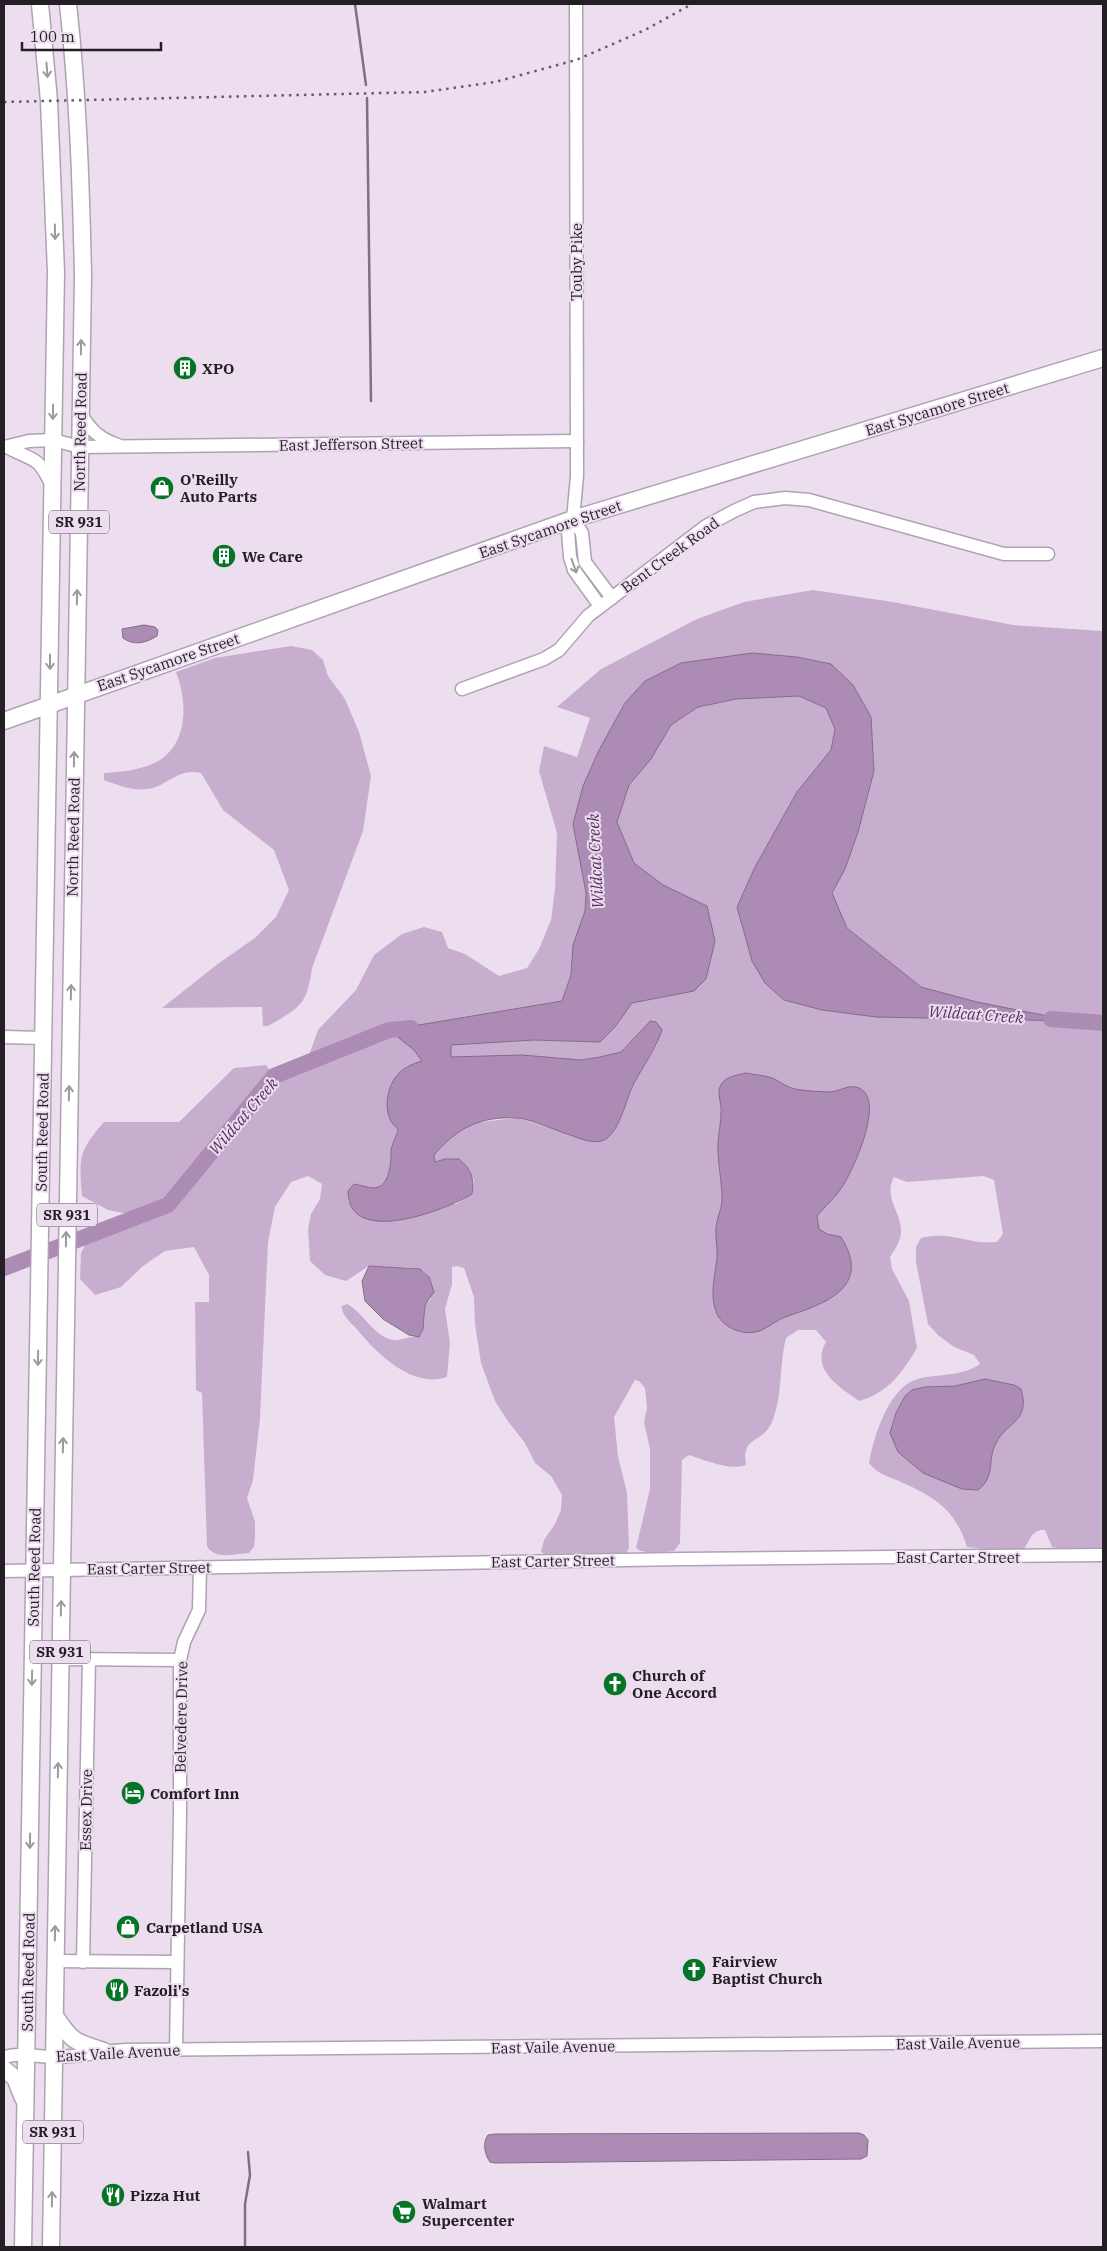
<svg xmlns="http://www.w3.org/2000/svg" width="1107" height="2251" viewBox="0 0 1107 2251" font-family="'IBM Plex Serif',serif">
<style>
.green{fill:#c8aece;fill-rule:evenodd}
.water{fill:#ac8cb4;stroke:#836b89}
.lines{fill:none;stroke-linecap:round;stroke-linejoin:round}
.stream{stroke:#836b89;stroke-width:2.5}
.river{stroke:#ac8cb4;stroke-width:16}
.minor-casing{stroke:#afa2b2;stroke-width:15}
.major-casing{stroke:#afa2b2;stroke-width:19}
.minor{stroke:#fff;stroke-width:12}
.major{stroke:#fff;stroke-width:16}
.rail{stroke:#645c65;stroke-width:2.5;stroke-dasharray:2.5 5;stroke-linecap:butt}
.oneway{stroke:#9c9a9d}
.labels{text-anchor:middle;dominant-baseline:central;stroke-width:4;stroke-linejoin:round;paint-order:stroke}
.shield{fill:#ecdeef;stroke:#605862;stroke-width:1}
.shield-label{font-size:14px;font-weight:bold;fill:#241f25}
.street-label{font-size:15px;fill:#241f25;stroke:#ecdeef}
.poi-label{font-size:15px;font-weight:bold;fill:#241f25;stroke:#ecdeef;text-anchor:start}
.water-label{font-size:16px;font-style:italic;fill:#592f63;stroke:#ecdeef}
</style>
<rect width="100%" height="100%" fill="#ecdeef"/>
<g class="green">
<path d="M813,590L893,602L1013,625L1103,631V1549L1066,1550L1052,1547L1045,1530C1032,1529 1030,1540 1024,1549L1002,1551L967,1547C955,1507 931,1495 894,1479C884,1475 877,1473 869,1463C874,1436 889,1384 921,1378C942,1374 962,1376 980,1364L974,1355L954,1347L938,1335L928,1324L916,1262V1247L921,1238C940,1233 954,1237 973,1241C981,1243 990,1242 997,1242L1003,1234L994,1180L984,1176L907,1182L894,1177C883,1197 902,1214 901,1231C901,1241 895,1249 890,1257L892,1269L909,1301L917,1348C902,1373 888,1393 859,1401C839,1387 810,1369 826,1342L816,1330H798L786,1338C779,1365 783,1396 772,1422C763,1444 741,1435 746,1465C729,1471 705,1460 689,1455L682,1460L680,1543L674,1551C663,1552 644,1555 636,1548L650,1489V1449L644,1422L647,1408L645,1388L639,1381L635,1380L614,1417L618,1456L627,1493L629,1548L626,1553L544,1554L541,1551L544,1540L555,1524L561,1510L562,1495L551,1476L535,1463L525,1443L507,1420L495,1401L481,1363L475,1324L474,1297L464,1268L457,1266L452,1267V1284L445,1309L450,1343L447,1377C412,1389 376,1353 356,1328C350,1322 341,1314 342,1306L347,1304C364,1313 373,1336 393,1340C401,1341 409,1336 417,1337L424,1323L425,1305L431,1299L429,1277L424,1271L414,1268L369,1266L346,1281L325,1275L310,1261L308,1229L311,1214L320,1199L322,1184L308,1176L291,1182L275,1207L268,1242L260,1418L253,1480L247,1498L255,1522V1537L254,1547L249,1553C235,1554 214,1560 207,1546L202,1393L196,1390L195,1302H209V1275L194,1247L165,1251L143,1266L121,1287L95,1295L80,1279L81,1253L91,1234L139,1216L108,1210L82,1196C79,1158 78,1152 104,1122H179L234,1068L266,1065L274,1076L306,1064L318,1030L356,990L374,955L402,934L424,927L442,932L448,948L465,954L499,976L527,968L539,949L551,920L555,889L557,833L539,771L544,746L577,757L590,718L557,707L601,669L697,619L744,602ZM752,653L797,657L831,664L853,685L871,717L874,771L858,832L845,869L832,893L847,928L921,987L977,1002L876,1017L822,1010L784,1000L765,983L737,907L755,867L797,792L831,750L835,729L826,708L799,696L736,699L698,707L671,725L651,759L629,785L617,822L634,863L663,885L707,906L694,991L632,1003L615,1027L600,1042L534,1040L451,1045L450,1058L522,1055L581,1060L600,1057L621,1052L649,1021L657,1044L633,1084L627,1102L563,1132L518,1118L472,1123L448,1139L434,1155L435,1162L445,1159L474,1179L472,1194L456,1204L348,1202L354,1184C360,1185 369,1189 374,1188C391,1187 393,1161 391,1150L422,1061L414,1050L390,1030L562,1001L571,975L574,945L585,911L586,893L581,859L583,786L599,750L625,703L681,663Z"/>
<path d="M291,646L312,650L323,660L328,676L345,699L359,732L371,776L363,831L312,968C307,1006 299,1008 268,1026H263L262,1007L162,1008L219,963L255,938L276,917L289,890L274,850L223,810L201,773C177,767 166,788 146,789C132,791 117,785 104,780V773C122,772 144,770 160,760C189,741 187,700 176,672L215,658Z"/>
</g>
<g class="water">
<path d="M144,625L155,627L158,630L157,636C146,643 134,646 123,638L122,629Z"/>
<path d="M752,653L797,657L831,664L853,685L871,717L874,771L858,832L845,869L832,893L847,928L921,987L977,1002L1073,1021L876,1017L822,1010L784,1000L765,983L752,961L737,907L755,867L797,792L831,750L835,729L826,708L799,696L736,699L698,707L671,725L651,759L629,785L617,822L634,863L663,885L707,906L715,941L706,979L694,991L632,1003L615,1027L600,1042L534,1040L451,1045V1057L522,1055L581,1060L600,1057L621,1052L650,1021L656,1022L662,1030C655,1050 644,1065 634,1083C626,1098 619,1137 601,1141C589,1144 575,1136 564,1133C553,1129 527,1118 517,1118C480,1116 457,1128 434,1155L435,1162L445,1159H459C472,1170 474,1178 472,1194C446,1210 348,1248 348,1191L354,1184C360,1185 368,1188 374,1188C390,1187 391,1163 391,1152C391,1145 397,1136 398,1129C383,1118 385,1093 395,1078C402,1068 412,1064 422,1061L414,1050L389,1030L562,1001L571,975L573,945L585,911L586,893L573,824L583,786L599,750L625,703L645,681L681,663Z"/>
<path d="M746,1073C754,1075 764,1075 772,1078C778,1080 783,1085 789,1087C797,1091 816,1091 826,1092C837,1093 846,1085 856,1087C888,1095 854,1167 844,1184C837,1196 826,1205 817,1216L819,1229L827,1234L841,1237C873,1288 824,1304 785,1317C777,1320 770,1326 762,1330C746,1337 724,1329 717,1314C709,1296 715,1276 717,1258C718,1248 715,1238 716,1228C717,1218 722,1208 722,1199C722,1180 717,1161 718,1142C719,1132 721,1122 721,1112C722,1106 719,1100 719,1093C719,1078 733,1076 746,1073Z"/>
<polygon points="369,1266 420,1269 429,1277 434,1292 425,1305 423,1329 419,1337 409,1335 383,1319 365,1301 362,1281"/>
<path d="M985,1379L1014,1385L1021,1389C1031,1422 1006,1422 996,1443C987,1460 996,1476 978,1490L962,1489L923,1473L898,1452L890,1433L896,1413L905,1396L912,1390L925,1387L955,1386Z"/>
<path d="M859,2133L864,2135L868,2140L867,2156L861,2159L495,2163L490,2162C485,2155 482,2143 488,2135L495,2134Z"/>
</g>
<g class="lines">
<g class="stream">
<polyline points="355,4 366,85"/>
<polyline points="367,98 371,401"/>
<polyline points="245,2247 245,2204 250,2175 248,2152"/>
</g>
<g class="river">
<polyline points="1051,1019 1103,1023"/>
<polyline points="4,1268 168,1205 274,1076 389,1030 411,1028"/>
</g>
<g class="minor-casing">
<g id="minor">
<polyline points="576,4 577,476 573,519 568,531 570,557 574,570 600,606"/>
<path d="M81,414C90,430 100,439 118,445"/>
<polyline points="4,447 29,441 53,440 80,447 577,441"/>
<path d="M7,447C34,462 37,454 52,486"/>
<polyline points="573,519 582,533 585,562 612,598"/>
<polyline points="462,689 544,659 559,650 588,616 706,526 734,511 754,502 785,498 809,500 1004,554 1048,554"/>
<polyline points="4,1037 43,1038"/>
<polyline points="4,1571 683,1559 1103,1555"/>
<polyline points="60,1659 180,1660"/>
<polyline points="55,1961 177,1962"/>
<polyline points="83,1962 89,1659"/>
<polyline points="176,2050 180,1814 180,1660 184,1642 199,1610 200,1567"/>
<path d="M4,2057C21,2052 37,2057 55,2057C79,2057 102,2051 126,2050L1103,2041"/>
</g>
</g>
<g class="major-casing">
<g id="major">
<polyline points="4,721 573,519 1103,358"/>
<path d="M55,2016C72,2042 75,2042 104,2051"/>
<polyline points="4,2069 15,2078 23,2098"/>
<polyline points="23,2247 56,272 49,101 40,4"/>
<path d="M51,2247L83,276C81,185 78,94 68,4"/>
</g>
</g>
<use href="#minor" class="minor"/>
<use href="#major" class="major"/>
<polyline class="rail" points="4,102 425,92 495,82 576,60 645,30 692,4"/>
</g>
<defs><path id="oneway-shaft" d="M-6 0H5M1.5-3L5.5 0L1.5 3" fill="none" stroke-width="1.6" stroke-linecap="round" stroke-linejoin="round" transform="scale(1.25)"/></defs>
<g class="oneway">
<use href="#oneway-shaft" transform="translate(47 70) rotate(86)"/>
<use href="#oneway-shaft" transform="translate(55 232) rotate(89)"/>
<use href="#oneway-shaft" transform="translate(81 347) rotate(-89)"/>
<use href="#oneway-shaft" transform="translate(53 412) rotate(91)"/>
<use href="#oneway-shaft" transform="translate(574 566) rotate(70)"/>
<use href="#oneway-shaft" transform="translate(77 597) rotate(-89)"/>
<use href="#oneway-shaft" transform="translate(50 662) rotate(90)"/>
<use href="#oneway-shaft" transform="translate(74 759) rotate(-89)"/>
<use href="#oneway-shaft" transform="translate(71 992) rotate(-89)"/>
<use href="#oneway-shaft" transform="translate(69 1093) rotate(-89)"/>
<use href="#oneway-shaft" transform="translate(66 1239) rotate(-89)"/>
<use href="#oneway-shaft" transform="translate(38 1358) rotate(91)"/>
<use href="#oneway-shaft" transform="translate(63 1445) rotate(-89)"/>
<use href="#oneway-shaft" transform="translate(61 1608) rotate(-89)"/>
<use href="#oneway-shaft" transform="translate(32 1678) rotate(91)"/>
<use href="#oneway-shaft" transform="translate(58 1770) rotate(-89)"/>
<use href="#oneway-shaft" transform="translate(30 1841) rotate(91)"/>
<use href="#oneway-shaft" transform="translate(55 1933) rotate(-89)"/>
<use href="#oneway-shaft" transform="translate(52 2199) rotate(-89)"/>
</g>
<defs>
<g id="building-disc" transform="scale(1.25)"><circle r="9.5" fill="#057427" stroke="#ecdeef"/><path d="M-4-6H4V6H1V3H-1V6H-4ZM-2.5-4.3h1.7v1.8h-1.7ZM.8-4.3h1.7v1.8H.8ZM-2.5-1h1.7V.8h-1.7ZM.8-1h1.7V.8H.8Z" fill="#fff"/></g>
<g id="shop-disc" transform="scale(1.25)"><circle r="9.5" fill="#057427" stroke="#ecdeef"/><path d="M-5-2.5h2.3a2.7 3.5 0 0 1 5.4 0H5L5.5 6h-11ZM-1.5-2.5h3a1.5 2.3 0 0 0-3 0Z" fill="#fff"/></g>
<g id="church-disc" transform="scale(1.25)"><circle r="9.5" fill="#057427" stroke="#ecdeef"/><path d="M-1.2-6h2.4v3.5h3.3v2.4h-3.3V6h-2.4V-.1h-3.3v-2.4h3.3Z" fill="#fff"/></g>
<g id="hotel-disc" transform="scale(1.25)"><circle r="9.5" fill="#057427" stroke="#ecdeef"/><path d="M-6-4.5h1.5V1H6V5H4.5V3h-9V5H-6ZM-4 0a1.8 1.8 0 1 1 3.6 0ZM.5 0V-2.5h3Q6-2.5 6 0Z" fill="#fff"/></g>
<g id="restaurant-disc" transform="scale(1.25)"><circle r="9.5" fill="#057427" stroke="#ecdeef"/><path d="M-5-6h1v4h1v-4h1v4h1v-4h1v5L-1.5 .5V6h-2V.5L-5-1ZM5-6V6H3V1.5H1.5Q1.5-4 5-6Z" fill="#fff"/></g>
<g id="supermarket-disc" transform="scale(1.25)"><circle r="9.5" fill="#057427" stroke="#ecdeef"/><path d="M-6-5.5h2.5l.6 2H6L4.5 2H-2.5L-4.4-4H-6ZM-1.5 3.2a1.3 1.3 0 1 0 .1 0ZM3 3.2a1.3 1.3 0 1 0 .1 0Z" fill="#fff"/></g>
</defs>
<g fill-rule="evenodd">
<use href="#building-disc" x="185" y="368"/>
<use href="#shop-disc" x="162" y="488"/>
<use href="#building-disc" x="224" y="556"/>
<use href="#church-disc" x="615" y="1684"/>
<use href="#hotel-disc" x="133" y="1793"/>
<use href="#shop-disc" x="128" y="1927"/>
<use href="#church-disc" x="694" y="1970"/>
<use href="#restaurant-disc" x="117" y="1990"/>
<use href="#restaurant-disc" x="113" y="2195"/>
<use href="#supermarket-disc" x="404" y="2212"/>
</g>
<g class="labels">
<g class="shield">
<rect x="49" y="510.5" width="60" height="23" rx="4"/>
<rect x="37" y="1203.5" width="60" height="23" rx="4"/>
<rect x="30" y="1640.5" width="60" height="23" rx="4"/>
<rect x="23" y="2120.5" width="60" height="23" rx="4"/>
</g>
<g class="shield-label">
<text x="79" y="522">SR 931</text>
<text x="67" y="1215">SR 931</text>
<text x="60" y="1652">SR 931</text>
<text x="53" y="2132">SR 931</text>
</g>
<g class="street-label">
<text transform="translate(576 262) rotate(-90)">Touby Pike</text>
<text transform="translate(937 409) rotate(-17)">East Sycamore Street</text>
<text transform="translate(80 432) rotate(-89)">North Reed Road</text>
<text transform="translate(351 444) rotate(-1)">East Jefferson Street</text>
<text transform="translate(550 529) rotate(-19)">East Sycamore Street</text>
<text transform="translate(670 555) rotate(-36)">Bent Creek Road</text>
<text transform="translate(168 662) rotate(-19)">East Sycamore Street</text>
<text transform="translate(73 837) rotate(-89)">North Reed Road</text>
<text transform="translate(42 1132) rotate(-89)">South Reed Road</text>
<text x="958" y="1557">East Carter Street</text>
<text transform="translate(553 1561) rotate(-1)">East Carter Street</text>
<text transform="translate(34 1567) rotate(-89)">South Reed Road</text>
<text transform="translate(149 1568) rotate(-1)">East Carter Street</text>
<text transform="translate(181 1717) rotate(-89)">Belvedere Drive</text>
<text transform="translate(86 1810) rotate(-89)">Essex Drive</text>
<text transform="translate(28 1972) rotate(-89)">South Reed Road</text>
<text transform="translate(958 2043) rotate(-1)">East Vaile Avenue</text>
<text transform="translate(553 2047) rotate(-1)">East Vaile Avenue</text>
<text transform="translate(118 2053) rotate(-3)">East Vaile Avenue</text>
</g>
<g class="poi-label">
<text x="202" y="368">XPO</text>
<text x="180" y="479">O'Reilly<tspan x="180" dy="17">Auto Parts</tspan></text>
<text x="242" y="556">We Care</text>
<text x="632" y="1675">Church of<tspan x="632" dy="17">One Accord</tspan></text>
<text x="150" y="1793">Comfort Inn</text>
<text x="146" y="1927">Carpetland USA</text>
<text x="712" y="1961">Fairview<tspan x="712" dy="17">Baptist Church</tspan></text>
<text x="134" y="1990">Fazoli's</text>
<text x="130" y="2195">Pizza Hut</text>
<text x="422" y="2203">Walmart<tspan x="422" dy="17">Supercenter</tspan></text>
</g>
<g class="water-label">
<text transform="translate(595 861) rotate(-93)">Wildcat Creek</text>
<text transform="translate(976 1014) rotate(4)">Wildcat Creek</text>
<text transform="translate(243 1116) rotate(-49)">Wildcat Creek</text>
</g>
</g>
<rect width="1107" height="2251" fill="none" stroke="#241f25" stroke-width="10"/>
<path d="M22 42v8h139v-8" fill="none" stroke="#241f25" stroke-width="2.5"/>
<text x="30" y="42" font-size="15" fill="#241f25" stroke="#ecdeef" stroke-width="4" paint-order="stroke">100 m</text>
</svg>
